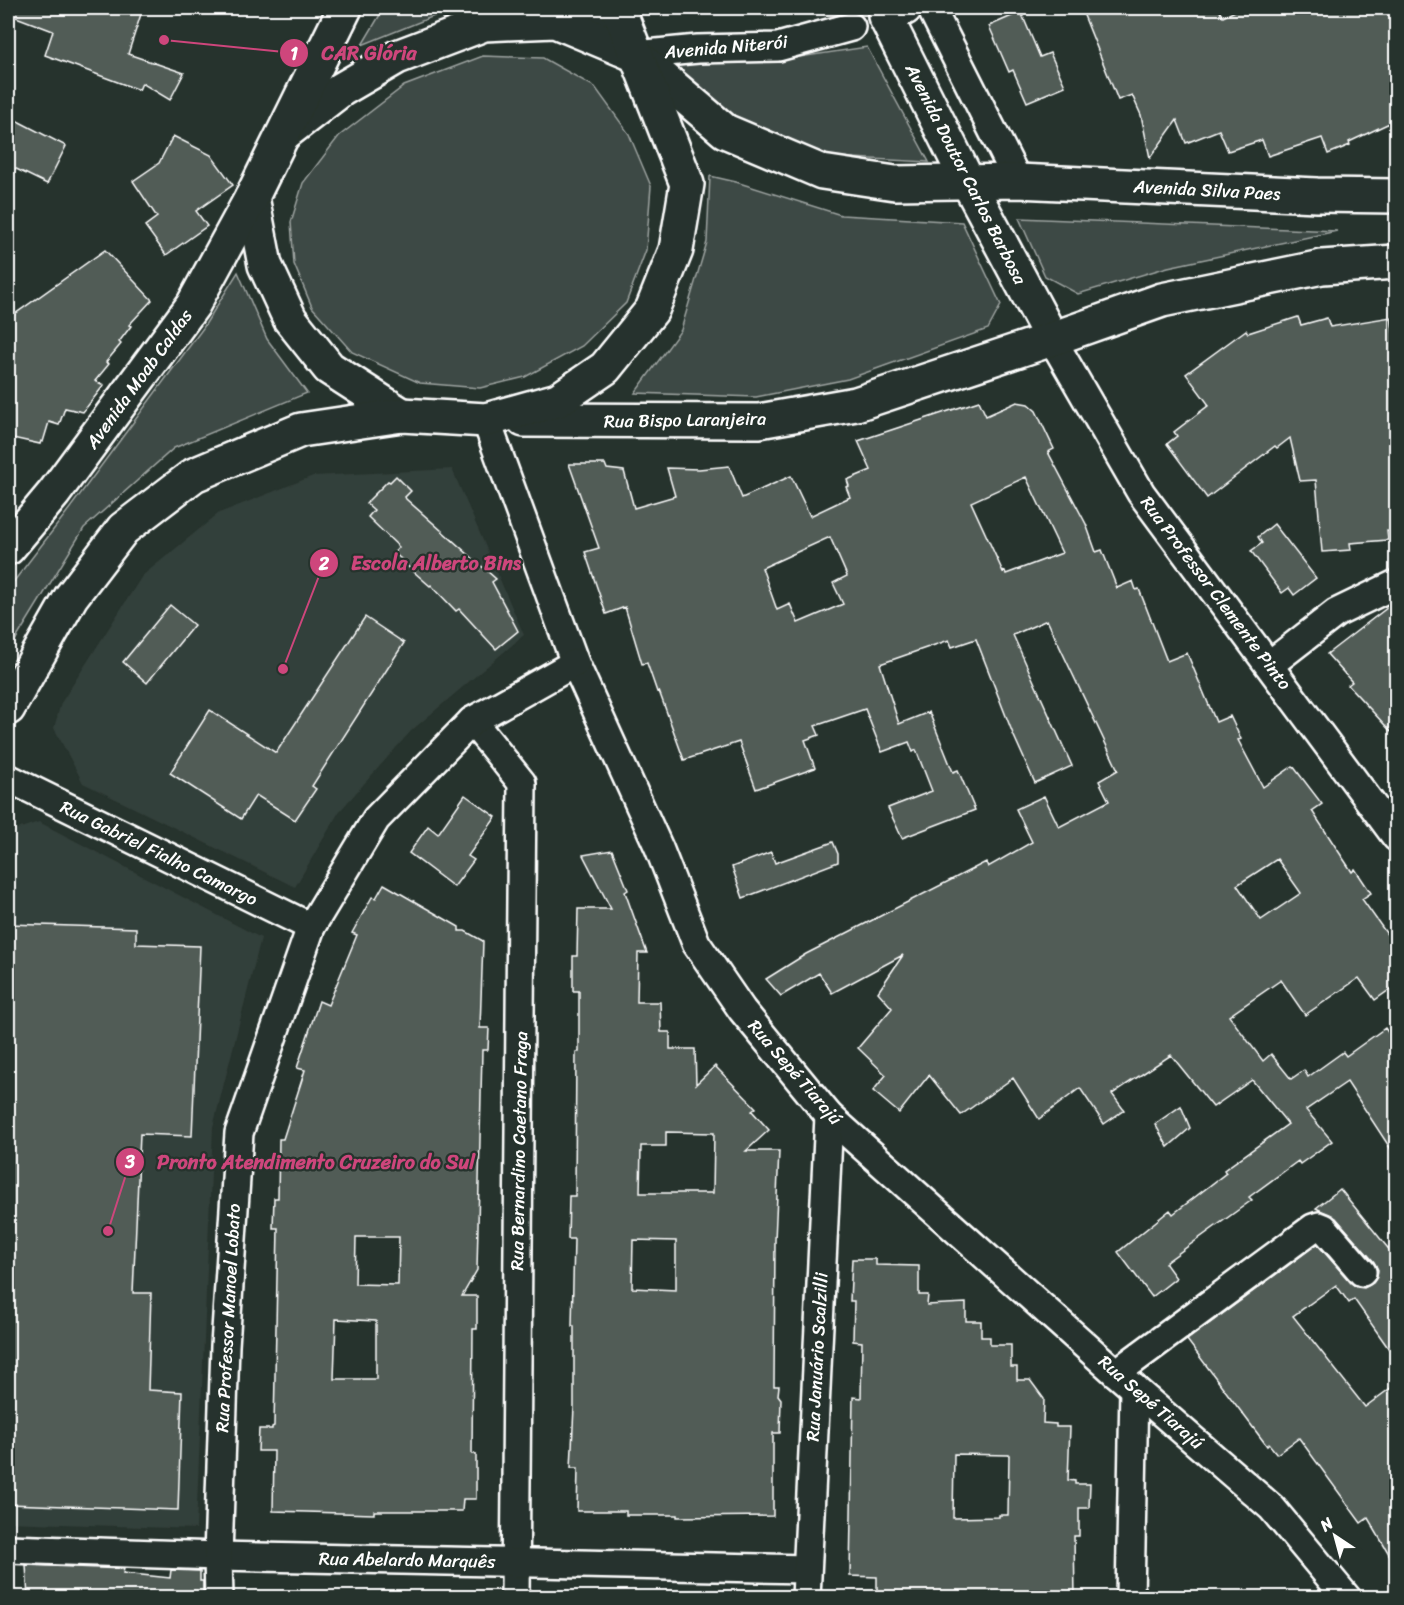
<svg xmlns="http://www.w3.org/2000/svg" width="1404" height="1605" viewBox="0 0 1404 1605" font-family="Sriracha,sans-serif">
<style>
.built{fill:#333f3a}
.green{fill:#3e4944;stroke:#9ea4a2;stroke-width:1.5}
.building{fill:#515c57;stroke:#fff;stroke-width:1.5;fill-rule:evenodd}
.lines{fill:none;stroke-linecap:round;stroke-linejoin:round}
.minor-casing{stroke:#fff;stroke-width:32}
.major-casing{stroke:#fff;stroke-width:38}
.minor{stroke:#26332d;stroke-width:27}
.major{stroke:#26332d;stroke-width:33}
.labels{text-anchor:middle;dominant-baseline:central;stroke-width:4.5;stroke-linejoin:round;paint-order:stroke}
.street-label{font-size:18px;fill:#fff;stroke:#26332d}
.leader{fill:none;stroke:#ce467c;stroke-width:2}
.callout-dot{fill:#ce467c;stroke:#26332d;stroke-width:2}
.mark-label{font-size:18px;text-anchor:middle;font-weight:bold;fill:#fff}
.callout-label{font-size:20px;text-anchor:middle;font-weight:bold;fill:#ce467c;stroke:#26332d;stroke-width:4.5;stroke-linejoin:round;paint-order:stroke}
</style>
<rect width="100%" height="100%" fill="#26332d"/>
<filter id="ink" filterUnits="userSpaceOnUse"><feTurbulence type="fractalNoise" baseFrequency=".0167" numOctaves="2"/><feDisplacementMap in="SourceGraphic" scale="12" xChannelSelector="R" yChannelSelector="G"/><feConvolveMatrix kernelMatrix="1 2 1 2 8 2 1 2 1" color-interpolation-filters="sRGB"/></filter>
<g filter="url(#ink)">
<g class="built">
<polygon points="452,469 524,635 411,731 339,812 295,887 83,783 54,728 61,703 142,576 219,513 313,476"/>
<polygon points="39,822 261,938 213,1127 196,1529 8,1522 8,832"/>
</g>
<g class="green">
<polygon points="384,8 454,8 362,45"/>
<polygon points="867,47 929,162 832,157 723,115 676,77 679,60 779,60"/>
<polygon points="483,56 543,58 595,87 629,134 651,186 646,250 626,303 582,346 525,377 480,388 420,383 352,352 312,307 294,264 291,222 303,183 339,136 404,86"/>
<polygon points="710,176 736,182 841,215 962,222 1001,305 988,329 848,379 756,397 635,393 681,330 707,242"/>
<polygon points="1019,218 1337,231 1168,267 1078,294 1045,276"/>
<polygon points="238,272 267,339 307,393 174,448 84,528 8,652 8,589 70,508 203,328"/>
</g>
<g class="building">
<polygon points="8,8 143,8 128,54 184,73 170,100 142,83 139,90 45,55 53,31 8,14"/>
<polygon points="1081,8 1218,8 1223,17 1241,8 1396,8 1396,120 1349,142 1350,145 1328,154 1322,138 1268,156 1262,140 1228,151 1219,130 1186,143 1177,120 1150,158 1141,115 1132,95 1118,100"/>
<polygon points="1021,12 1040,57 1050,53 1065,86 1027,102 1013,70 1009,72 989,26"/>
<polygon points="8,116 66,146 47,184 8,165"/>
<polygon points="173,136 211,155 233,185 196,211 207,226 166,255 145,226 157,217 133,181 159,163"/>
<polygon points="105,250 152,300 129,325 131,326 119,342 121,344 106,362 109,364 95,381 104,385 83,412 65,408 59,425 49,422 43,442 41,441 40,444 8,437 8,319"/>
<polygon points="1298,317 1301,325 1327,318 1330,327 1391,317 1396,348 1396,532 1387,531 1388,540 1350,543 1351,550 1322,552 1316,480 1300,481 1290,438 1277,448 1275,446 1207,498 1167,444 1177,436 1174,432 1209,405 1186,374 1246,330 1248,333"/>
<path d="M979,401L986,416L1017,402L1028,404L1036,411L1054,449L1048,452L1086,524L1096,552L1102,550L1117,588L1133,581L1136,590L1139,589L1167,661L1187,653L1216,722L1230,716L1241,739L1238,740L1263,787L1293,766L1322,804L1312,811L1352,872L1355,869L1371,893L1362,899L1396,947V985L1375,1000L1359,978L1305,1015L1281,980L1229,1016L1263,1061L1271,1054L1291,1079L1304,1070L1308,1077L1343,1052L1346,1056L1385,1028L1396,1044V1157L1347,1082L1306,1110L1332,1141L1300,1164L1298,1161L1249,1197L1252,1200L1165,1263L1176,1278L1152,1297L1118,1252L1170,1210L1173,1214L1226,1173L1224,1170L1288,1124L1252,1080L1213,1107L1171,1055L1112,1094L1124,1110L1104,1124L1080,1088L1039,1119L1013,1078L961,1115L929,1075L899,1113L873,1091L886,1075L858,1048L892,1008L878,992L903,955L832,993L819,973L781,996L766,979L806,954L986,862L988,867L1032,842L1016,809L1044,796L1059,827L1109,801L1099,781L1118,770L1047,620L1013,635L1072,766L1035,783L1013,734L976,639L952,647L949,640L880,664L899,724L929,712L953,772L958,770L975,810L902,838L888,808L932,791L916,750L913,752L909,742L882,752L865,709L815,726L819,735L805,740L815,768L756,789L739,742L684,760L659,691L657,692L647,663L642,664L625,607L606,614L585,552L599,548L569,464H605L607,469L624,471L634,508L675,496L667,468L699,469L729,466L742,498L791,476L810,516L850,497L846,487L849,486L847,480L871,470L858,441ZM1026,477L1062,553L1006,574L1005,571L1003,572L971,502ZM830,537L847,576L833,583L843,604L798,623L790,604L777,610L762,568ZM1277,859L1301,893L1261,920L1237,885Z"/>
<polygon points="396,476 411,491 405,497 406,499 496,579 492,582 518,631 496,649 459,609 456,611 431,585 430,586 406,565 407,564 394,553 399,547 368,517 374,510 366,503 388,481 390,482"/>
<polygon points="1274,524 1316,578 1294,595 1289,588 1282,593 1251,551 1262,543 1258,537"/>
<polygon points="1396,601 1396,737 1348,685 1352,682 1327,654"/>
<polygon points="170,605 194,625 147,683 123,662"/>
<polygon points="365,617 404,643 312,786 316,789 295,820 256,795 241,819 170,773 210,710 276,753"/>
<polygon points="465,795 496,817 468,856 474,860 454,887 409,853 428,826 438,834"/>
<polygon points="833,842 838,854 838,862 743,898 732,867 771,852 775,863"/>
<path d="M612,850L628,890L625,892L647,953H638L637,1002H660L661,1032H670V1049H695L696,1084L715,1066L756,1108L752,1111L769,1130L746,1151H779L775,1240L774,1386H779L778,1395L781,1399L780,1433H773V1516L677,1517V1515H626V1511H577L578,1468H571L574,1407V1326H572L574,1239H568L569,1196H575L576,1052H579V991H573V956H577L578,909H611L583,855ZM666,1132L714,1133L713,1193H640L641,1146H666ZM633,1240L676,1241V1290L632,1288Z"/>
<path d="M384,884L459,927V931H465L483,941L480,1028H489L488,1050H482L477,1270L462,1296H477V1329H473L472,1454H476V1499H463L462,1511H374V1514L273,1511L274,1451H258L259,1429H272V1427L274,1426L278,1228H273L274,1198H278L279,1139H283L305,1070L297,1068L319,1001L328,1005L357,935L352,933L372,897L376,898ZM356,1237H399L398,1285L355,1284ZM336,1319L376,1321V1379H334Z"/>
<polygon points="8,924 136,928 136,944 200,946 192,1136 140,1134 133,1293 151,1293 148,1390 182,1392 178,1510 8,1504"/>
<polygon points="1181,1106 1190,1128 1168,1147 1155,1124"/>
<polygon points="1340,1189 1396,1258 1396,1359 1354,1299 1349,1303 1336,1285 1293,1316 1365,1407 1396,1384 1396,1566 1368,1518 1361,1523 1299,1438 1277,1454 1269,1444 1267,1446 1187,1340 1317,1244 1351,1283 1357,1287 1364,1288 1373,1283 1377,1277 1378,1270 1374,1262 1336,1218 1316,1208"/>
<path d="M852,1259H876V1265L919,1266V1295H928L927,1305L966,1303V1321H981V1337H990V1345H1011V1367H1017V1380H1030L1044,1399L1043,1423L1056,1424V1427H1070L1068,1480L1075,1481V1484H1090L1089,1508H1079V1536H1074L1075,1598H887L886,1594H877V1577L850,1576L853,1397L861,1398L862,1342L853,1341L854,1301H850ZM954,1454L1009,1455L1008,1515H999V1517L953,1518Z"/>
<polygon points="26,1565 124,1569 123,1573 170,1578 171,1570 200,1571 200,1581 203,1581 203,1598 28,1598"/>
</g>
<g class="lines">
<g class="minor-casing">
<g id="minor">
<polyline points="573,8 593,16 636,55 698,49 778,47 851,27"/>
<polyline points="931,8 1018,181"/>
<polyline points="1052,339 1141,493 1396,837"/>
<polyline points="486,420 575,663 659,848 696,943 742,1010 829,1116 1116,1373 1272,1508 1347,1598"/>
<polyline points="1269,665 1336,613 1396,584"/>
<polyline points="472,721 522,783 515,1598"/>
<polyline points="8,778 311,927"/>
<polyline points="1116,1373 1313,1228 1319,1226 1324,1228 1362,1272"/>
<polyline points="8,1549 218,1556 806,1569"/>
<polyline points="219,1598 218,1556 225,1346 239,1133 311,927 376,819 472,721 575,663"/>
<polyline points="806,1598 829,1116"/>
<polyline points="1130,1598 1134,1388"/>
</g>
</g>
<g class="major-casing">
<g id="major">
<polyline points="905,8 885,16 968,182 1052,339"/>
<polyline points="285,133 342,89 397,57 484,24 555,21 636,55 725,131 822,172 895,183 1018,181 1317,195 1396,196"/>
<polyline points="252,197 265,265 290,319 329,368 402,415"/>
<polyline points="524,420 759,421 856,404 1052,339 1162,300 1322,267 1396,262"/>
<polyline points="8,548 54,493 193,305 252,197 345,8"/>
<polyline points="8,708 71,597 123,529 194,475 301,430 402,415 486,420 558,400 605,368 652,310 676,250 687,184 618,8"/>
</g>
</g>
<use href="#minor" class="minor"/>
<use href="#major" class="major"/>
</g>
</g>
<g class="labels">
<g class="street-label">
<text transform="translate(726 47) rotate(-5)">Avenida Niterói</text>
<text transform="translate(966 174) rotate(63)">Avenida Doutor Carlos Barbosa</text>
<text transform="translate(1207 190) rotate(3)">Avenida Silva Paes</text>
<text transform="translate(139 379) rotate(-54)">Avenida Moab Caldas</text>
<text transform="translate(685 420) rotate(-1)">Rua Bispo Laranjeira</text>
<text transform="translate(1216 593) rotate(53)">Rua Professor Clemente Pinto</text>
<text transform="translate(159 853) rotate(26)">Rua Gabriel Fialho Camargo</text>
<text transform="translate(795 1072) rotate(49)">Rua Sepé Tiarajú</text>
<text transform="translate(519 1151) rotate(-89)">Rua Bernardino Caetano Fraga</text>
<text transform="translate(228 1318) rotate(-87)">Rua Professor Manoel Lobato</text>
<text transform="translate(817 1357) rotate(-87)">Rua Januário Scalzilli</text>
<text transform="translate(1151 1402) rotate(41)">Rua Sepé Tiarajú</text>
<text transform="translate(407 1560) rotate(1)">Rua Abelardo Marquês</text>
</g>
</g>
<path class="leader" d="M164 40L294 53M283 669L324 563M108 1231L130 1162"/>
<g class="callout-dot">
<circle cx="164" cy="40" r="6"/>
<circle cx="283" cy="669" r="6"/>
<circle cx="108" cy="1231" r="6"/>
<circle cx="294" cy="53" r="15"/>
<circle cx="324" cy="563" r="15"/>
<circle cx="130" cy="1162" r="15"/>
</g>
<g class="mark-label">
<text x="294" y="60">1</text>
<text x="324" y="570">2</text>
<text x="130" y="1168">3</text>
</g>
<g class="callout-label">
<text x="369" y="60">CAR Glória</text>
<text x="436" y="570">Escola Alberto Bins</text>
<text x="316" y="1169">Pronto Atendimento Cruzeiro do Sul</text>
</g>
<rect width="1404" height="1605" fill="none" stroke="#26332d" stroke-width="30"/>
<rect x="15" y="15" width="1374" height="1575" fill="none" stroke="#fff" stroke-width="2" filter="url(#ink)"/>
<g transform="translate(1335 1536) rotate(324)" stroke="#26332d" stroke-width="4.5" paint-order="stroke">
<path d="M0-4.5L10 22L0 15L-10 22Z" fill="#ffffff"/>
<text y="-9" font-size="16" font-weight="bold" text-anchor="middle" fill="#ffffff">N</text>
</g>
</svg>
